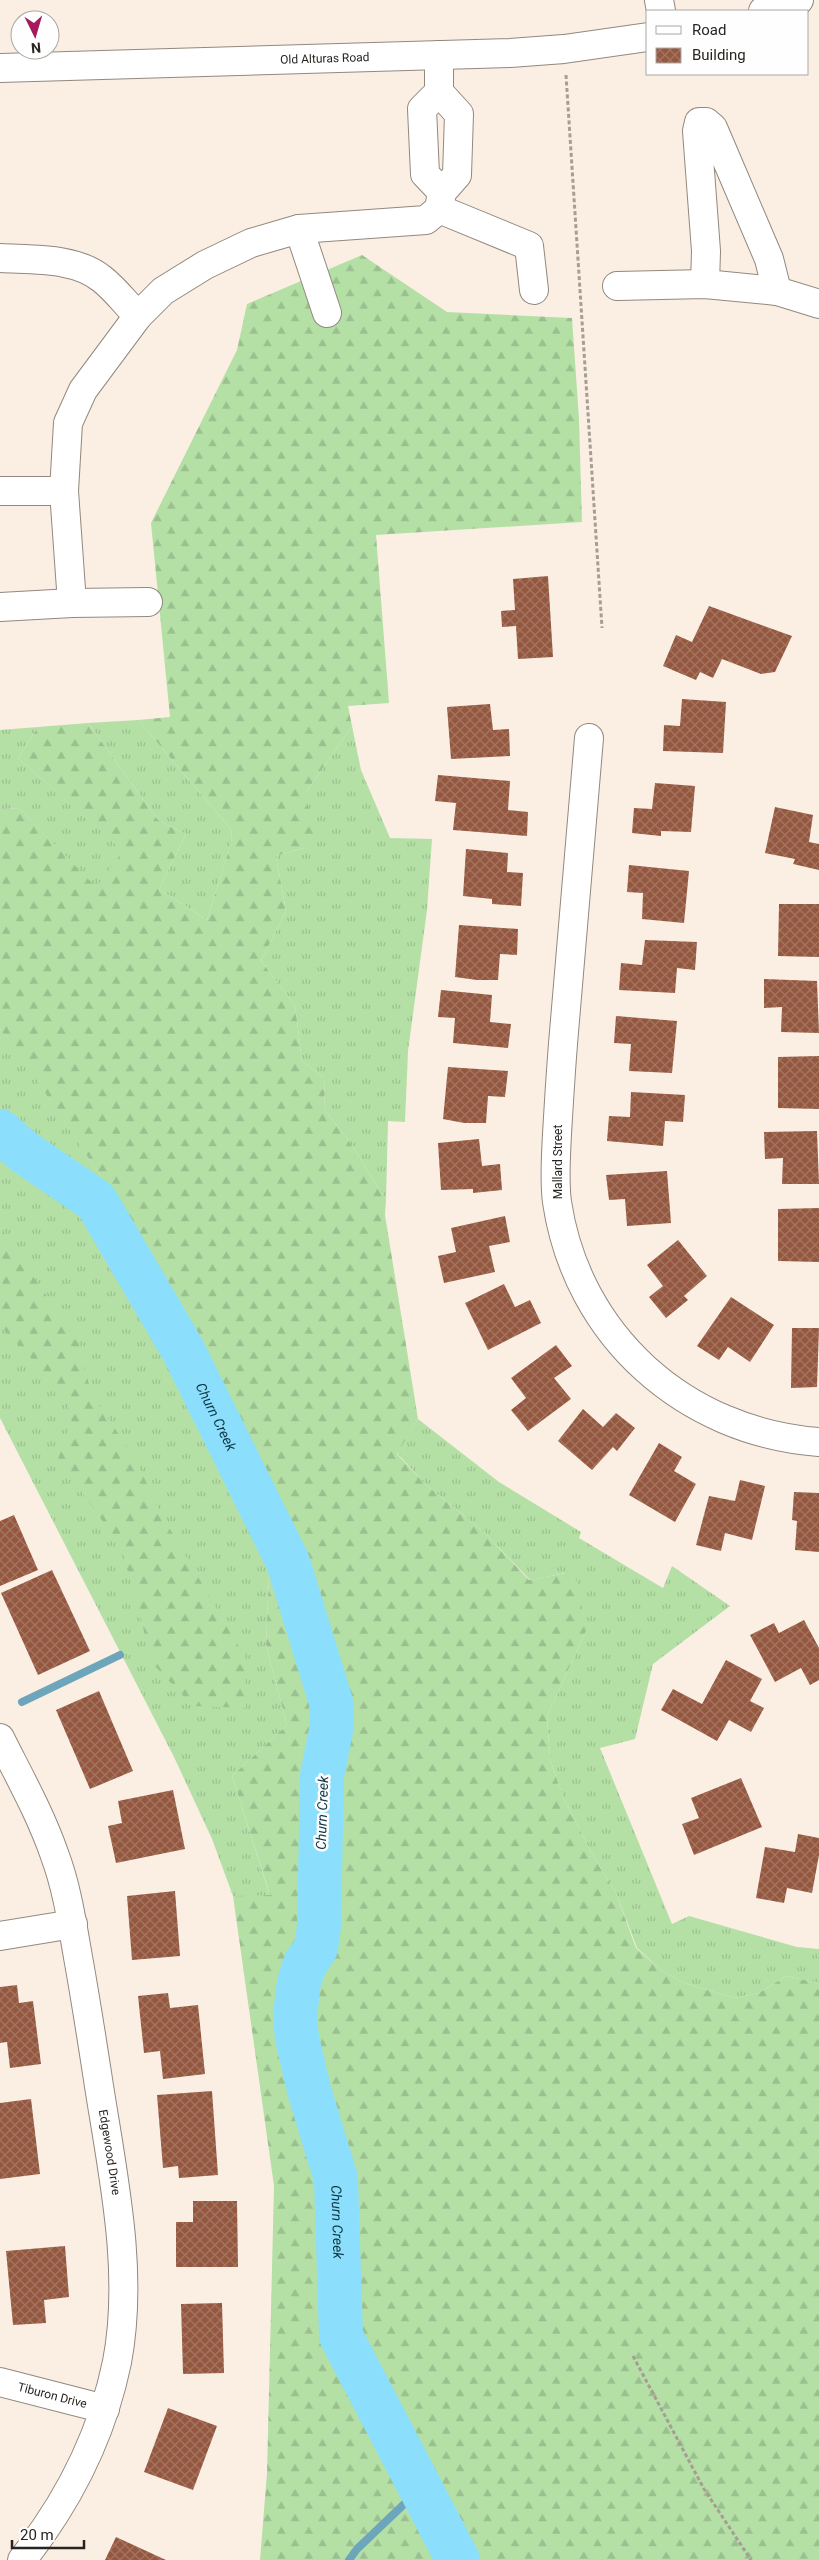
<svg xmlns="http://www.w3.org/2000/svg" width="819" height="2560" viewBox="0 0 819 2560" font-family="Roboto,sans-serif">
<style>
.grass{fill:url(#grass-tufts)}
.forest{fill:url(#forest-firs)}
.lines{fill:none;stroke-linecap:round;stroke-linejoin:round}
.stream{stroke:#6da6ba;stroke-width:8}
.river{stroke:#8bdefc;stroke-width:44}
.building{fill:url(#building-cross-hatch)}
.minor-casing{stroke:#92887e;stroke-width:30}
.major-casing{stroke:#92887e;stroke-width:30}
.path{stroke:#a69d95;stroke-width:3;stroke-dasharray:4 2.5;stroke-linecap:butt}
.minor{stroke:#fff;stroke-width:28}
.major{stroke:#fff;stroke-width:28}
.labels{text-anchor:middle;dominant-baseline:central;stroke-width:5;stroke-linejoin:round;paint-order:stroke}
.street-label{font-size:12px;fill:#282420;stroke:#fefefe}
.water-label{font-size:14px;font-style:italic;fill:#0e3542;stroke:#fefefe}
</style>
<defs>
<pattern id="grass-tufts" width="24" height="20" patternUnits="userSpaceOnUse" patternTransform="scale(1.25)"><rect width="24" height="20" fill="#b4e0a6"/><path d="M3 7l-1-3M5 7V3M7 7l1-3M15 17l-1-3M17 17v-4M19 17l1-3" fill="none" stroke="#9bc08f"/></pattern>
<pattern id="forest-firs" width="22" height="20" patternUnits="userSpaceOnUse" patternTransform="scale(1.25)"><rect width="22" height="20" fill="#b4e0a6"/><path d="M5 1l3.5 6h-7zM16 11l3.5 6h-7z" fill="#9bc08f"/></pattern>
<pattern id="building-cross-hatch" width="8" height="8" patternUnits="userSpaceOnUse" patternTransform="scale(1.25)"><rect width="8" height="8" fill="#96573f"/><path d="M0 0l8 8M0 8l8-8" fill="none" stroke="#a27664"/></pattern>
</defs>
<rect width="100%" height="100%" fill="#fbefe4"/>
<g class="grass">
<polygon points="138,720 231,829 232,840 207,920 159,889 186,834 158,820 88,723"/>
<polygon points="352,726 361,770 390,838 432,839 427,910 408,1051 405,1122 388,1121 386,1200 349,1141 325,1110 324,1078 302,1061 295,1005 261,961 286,911 276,856 304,848 305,794"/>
<polygon points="38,727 18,758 124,851 96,888 20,809 0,808 0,730"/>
<polygon points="0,1029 14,1045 125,1213 272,1506 266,1645 287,1725 232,1776 270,1896 233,1896 212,1839 174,1757 0,1418"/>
<polygon points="418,1419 499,1482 581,1532 579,1538 663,1588 672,1566 730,1606 653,1664 635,1739 600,1748 672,1924 689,1916 797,1947 819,1949 819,1983 786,1976 759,1993 734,1998 684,1983 661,1970 637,1948 616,1893 591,1852 563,1797 550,1759 547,1716 586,1631 565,1573 530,1580 484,1532 425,1484 397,1453"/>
</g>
<g class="forest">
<polygon points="362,255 447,312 572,318 579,419 582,522 376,535 389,703 348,706 352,726 305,794 315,833 304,848 276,856 286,911 261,961 295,1005 302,1061 324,1078 325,1110 349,1141 386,1200 385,1215 418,1419 397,1454 425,1484 484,1532 529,1580 566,1573 577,1581 586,1631 547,1716 550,1759 563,1797 591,1852 616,1893 636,1948 661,1970 684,1983 734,1998 759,1993 786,1976 819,1983 819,2560 260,2560 267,2473 274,2186 233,1896 270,1895 232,1776 287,1725 266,1645 272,1506 125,1213 14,1046 0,1029 0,808 20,809 96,887 123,851 18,758 38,727 88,723 158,820 186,834 159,889 207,920 232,840 231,829 138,720 170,717 151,523 237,350 247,304"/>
<polygon points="0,1227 77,1341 92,1395 135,1458 160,1512 245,1657 246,1708 193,1706 150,1661 142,1622 121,1547 58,1459 72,1417 64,1393 0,1326"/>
</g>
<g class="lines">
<g class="stream">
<polyline points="22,1702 120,1655"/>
<polyline points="349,2560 357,2549 421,2488"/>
</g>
<path class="river" id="s1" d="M0,1131L24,1152L96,1201L183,1350L288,1562L331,1702L332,1725L322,1776L319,1927L316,1948L305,1964L299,1982L295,2016L297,2038L309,2090L336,2179L341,2336L458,2560"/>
</g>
<g class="building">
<polygon points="548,576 553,657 518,659 516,626 502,627 501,611 515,610 513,579"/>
<polygon points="709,606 792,636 775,672 761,674 722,659 713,678 700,672 696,680 663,666 676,635 692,642"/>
<polygon points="682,699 726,702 723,753 663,751 664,725 680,726"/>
<polygon points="490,704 493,730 509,729 510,756 451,759 447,707"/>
<polygon points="438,775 510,781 508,810 528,812 527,836 453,830 456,803 435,801"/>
<polygon points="655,783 695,786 691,832 661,831 661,836 632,833 634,808 652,809"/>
<polygon points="775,807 813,815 809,842 819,844 819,870 793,864 795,859 765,853"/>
<polygon points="466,849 508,853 507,872 523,873 521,906 492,904 492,899 463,896"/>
<polygon points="629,865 689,871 684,923 642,919 643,893 627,892"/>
<polygon points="779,904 819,904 819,957 778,956"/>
<polygon points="459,925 518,929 517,955 500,954 498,980 477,980 455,977"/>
<polygon points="645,940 697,942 695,970 677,968 675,993 619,990 621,963 642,965"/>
<polygon points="764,979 817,981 819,1033 781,1032 782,1007 764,1008"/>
<polygon points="441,990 492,995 490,1022 511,1024 508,1048 453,1043 455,1018 438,1017"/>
<polygon points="616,1016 677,1021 672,1073 629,1071 631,1044 614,1043"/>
<polygon points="819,1056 819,1109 778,1108 778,1057"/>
<polygon points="448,1067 508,1071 505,1097 488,1096 486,1123 464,1123 443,1119"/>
<polygon points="631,1092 685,1095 683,1122 665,1121 663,1146 607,1141 609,1116 630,1117"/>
<polygon points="817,1131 819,1184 782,1184 783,1158 765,1159 764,1132"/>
<polygon points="479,1139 482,1166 500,1164 502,1190 473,1193 473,1189 441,1190 438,1143"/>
<polygon points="667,1171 671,1223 627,1226 625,1199 609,1200 606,1175"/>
<polygon points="819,1208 819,1262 778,1261 778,1209"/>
<polygon points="505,1216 510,1242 489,1246 495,1272 444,1283 438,1256 456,1252 451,1228"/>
<polygon points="678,1240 707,1276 684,1296 688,1300 666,1318 649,1297 663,1286 647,1265"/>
<polygon points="504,1284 515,1307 530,1300 541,1323 488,1350 465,1303"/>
<polygon points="731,1297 774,1325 750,1362 728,1347 719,1360 697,1346"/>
<polygon points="792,1328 819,1328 817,1387 791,1388"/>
<polygon points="556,1345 572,1366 554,1378 571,1399 528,1431 511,1410 526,1398 511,1378"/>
<polygon points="583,1409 603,1427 616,1413 635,1428 617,1451 613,1447 592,1470 558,1441"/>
<polygon points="659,1443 682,1457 674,1471 696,1484 675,1522 629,1495"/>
<polygon points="740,1480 765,1486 752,1540 725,1533 721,1551 696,1545 709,1496 735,1501"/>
<polygon points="794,1492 819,1493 819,1552 795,1550 797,1521 792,1520"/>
<polygon points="14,1515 38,1570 0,1586 0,1521"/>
<polygon points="52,1570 90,1651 38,1675 1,1593"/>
<polygon points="804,1620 819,1648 819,1680 810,1685 801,1668 775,1682 750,1635 774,1623 779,1633"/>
<polygon points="726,1660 762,1679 750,1701 764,1708 751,1732 729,1720 717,1741 661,1710 673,1689 702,1704"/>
<polygon points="99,1691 133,1771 90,1789 56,1710"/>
<polygon points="741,1778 762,1827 694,1855 682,1824 699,1818 691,1798"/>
<polygon points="173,1790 185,1849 116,1863 108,1826 122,1823 118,1801"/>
<polygon points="798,1834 819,1838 819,1855 812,1893 787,1888 784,1903 756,1898 765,1847 795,1852"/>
<polygon points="175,1891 180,1956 132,1960 127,1896"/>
<polygon points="17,1985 19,2003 33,2001 41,2064 10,2068 7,2042 0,2043 0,1987"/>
<polygon points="168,1993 170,2008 198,2005 205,2074 163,2079 160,2051 144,2053 138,1996"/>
<polygon points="212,2091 218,2175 179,2178 178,2166 163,2168 157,2095"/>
<polygon points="31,2099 40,2174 0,2179 0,2103"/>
<polygon points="193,2201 237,2201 238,2267 176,2267 176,2222 193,2222"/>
<polygon points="65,2246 69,2297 44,2300 46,2323 13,2325 6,2251"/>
<polygon points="222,2303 224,2373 183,2374 181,2304"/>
<polygon points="168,2408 217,2426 193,2490 144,2472"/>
<polygon points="116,2537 166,2560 105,2560"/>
</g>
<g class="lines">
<g class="minor-casing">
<g id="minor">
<polyline points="659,0 661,11"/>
<polyline points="439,92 422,109 425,174 442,192"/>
<polyline points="439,209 529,246 534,290"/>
<polyline points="299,229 327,313"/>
<path d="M0,258C33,260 75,257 102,279C115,289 126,304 138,316"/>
<polyline points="705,284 706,251 697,131 699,122 706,122 713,128 769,259 777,291 819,304"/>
<polyline points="617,286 705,284 777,291"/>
<polyline points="0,491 64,491"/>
<polyline points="148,602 72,603 64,491 68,423 83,390 138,316 163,291 205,265 251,243 299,229 426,220 439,209 442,192 457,175 459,114 439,92 439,55"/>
<polyline points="0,607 72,603"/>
<path d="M589,738C580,836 572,934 564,1032C561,1066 559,1100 557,1134C556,1157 554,1180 557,1202C577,1336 685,1432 819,1442"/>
<path id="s2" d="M0,1738C19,1776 41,1815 55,1856C67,1888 72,1923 78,1957C85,1996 91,2034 97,2073C111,2167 135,2268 117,2362C102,2435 68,2502 22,2560"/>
<polyline points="0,1936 73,1924"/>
<path id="s3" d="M0,2382L105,2409"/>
</g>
</g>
<g class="major-casing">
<g id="major">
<polyline points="763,11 799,0"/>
<path id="s4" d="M0,68L510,53L564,49L648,37"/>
</g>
</g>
<g class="path">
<polyline points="566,75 602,628"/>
<polyline points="633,2356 704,2489 751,2560"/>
</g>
<use href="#minor" class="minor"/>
<use href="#major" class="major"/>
</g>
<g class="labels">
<g class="street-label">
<text stroke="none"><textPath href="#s4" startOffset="325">Old Alturas Road</textPath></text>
<text transform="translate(558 1162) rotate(-90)">Mallard Street</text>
<text stroke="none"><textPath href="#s2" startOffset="432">Edgewood Drive</textPath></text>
<text stroke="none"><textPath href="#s3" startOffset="54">Tiburon Drive</textPath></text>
</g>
<g class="water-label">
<text stroke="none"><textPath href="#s1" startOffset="366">Churn Creek</textPath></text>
<text transform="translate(322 1813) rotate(-88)">Churn Creek</text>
<text stroke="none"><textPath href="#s1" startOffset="1206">Churn Creek</textPath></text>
</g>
</g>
<rect x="646" y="10" width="162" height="65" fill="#fefefe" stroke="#a8a7a5"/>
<rect x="656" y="26" width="25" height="8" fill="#ffffff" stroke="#a8a7a5"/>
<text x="692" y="35" font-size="15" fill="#282420">Road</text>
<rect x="656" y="48" width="25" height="15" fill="url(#building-cross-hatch)" stroke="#a8a7a5"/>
<text x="692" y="60" font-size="15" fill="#282420">Building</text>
<g transform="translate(35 35) rotate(175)"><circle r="24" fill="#fefefe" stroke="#a8a7a5"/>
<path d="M0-4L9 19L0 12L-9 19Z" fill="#a5195d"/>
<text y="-8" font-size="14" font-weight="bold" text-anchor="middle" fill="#282420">N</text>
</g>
<path d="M12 2540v8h72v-8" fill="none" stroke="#282420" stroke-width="2.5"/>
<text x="20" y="2540" font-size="15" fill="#282420" stroke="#fefefe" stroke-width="4" paint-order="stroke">20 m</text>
</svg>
